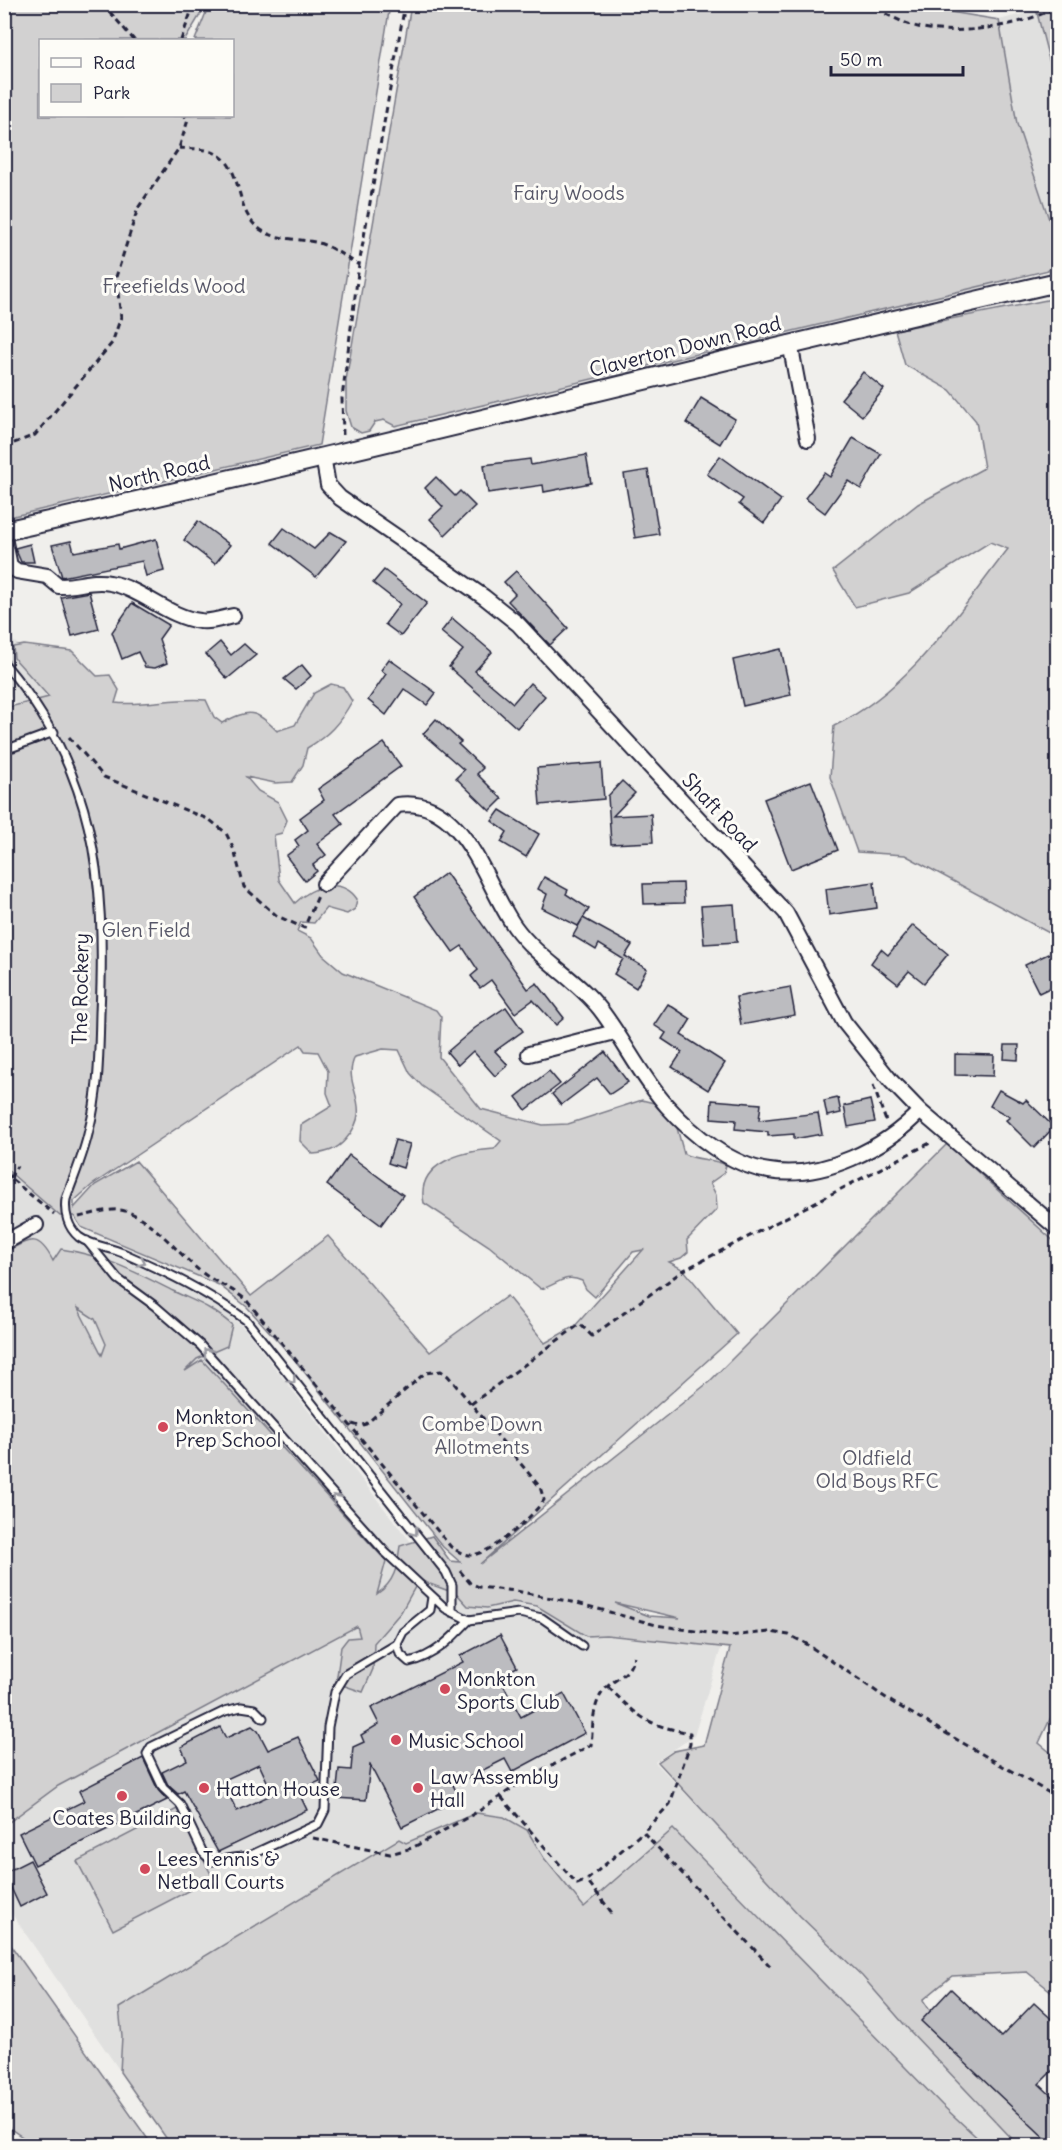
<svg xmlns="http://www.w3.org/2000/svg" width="1062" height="2150" viewBox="0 0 1062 2150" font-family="Delius,sans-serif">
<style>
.built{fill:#e0e0df}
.green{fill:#d2d1d1;stroke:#7a7a86;stroke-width:1.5;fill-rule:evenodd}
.building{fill:#bcbcc0;stroke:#22223b;stroke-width:1.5;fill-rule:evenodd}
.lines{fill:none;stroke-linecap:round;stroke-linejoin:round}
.service-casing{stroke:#22223b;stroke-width:11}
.minor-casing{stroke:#22223b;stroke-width:18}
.tertiary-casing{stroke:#22223b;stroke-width:22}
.path{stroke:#22223b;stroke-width:3;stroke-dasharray:6 4.5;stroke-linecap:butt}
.service{stroke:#fdfcf7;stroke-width:7}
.minor{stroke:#fdfcf7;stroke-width:14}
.tertiary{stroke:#fdfcf7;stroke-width:18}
.oneway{stroke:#9a9aa2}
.poi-dot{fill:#d1495b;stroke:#fdfcf7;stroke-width:2}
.labels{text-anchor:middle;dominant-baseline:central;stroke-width:6;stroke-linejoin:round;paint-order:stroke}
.park-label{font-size:20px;fill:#575768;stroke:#fdfcf7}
.street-label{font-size:20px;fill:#22223b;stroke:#fdfcf7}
.poi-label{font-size:20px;fill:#22223b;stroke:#fdfcf7;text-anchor:start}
</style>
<rect width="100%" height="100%" fill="#f0efec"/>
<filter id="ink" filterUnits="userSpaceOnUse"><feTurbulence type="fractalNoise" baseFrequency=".0167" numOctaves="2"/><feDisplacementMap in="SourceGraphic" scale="12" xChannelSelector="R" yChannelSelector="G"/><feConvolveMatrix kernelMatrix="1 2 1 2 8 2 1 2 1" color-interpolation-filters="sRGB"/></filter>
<g filter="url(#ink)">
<g class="built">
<polygon points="1057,5 1057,243 1017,124 999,20"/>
<polygon points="5,635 274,833 279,880 303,915 285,959 310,1039 92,1185 74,1201 72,1215 78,1231 96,1253 114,1256 212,1299 245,1329 397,1525 438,1574 468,1594 722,1645 694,1736 655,1762 1022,2145 171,2145 5,1904 4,708 17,705 5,690"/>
</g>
<g class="green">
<polygon points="902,4 999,20 1017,124 1057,243 1057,268 395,426 384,420 375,422 369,431 361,433 351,427 346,411 346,380 411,5"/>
<polygon points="4,5 206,5 185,40 40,40 40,116 232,116 232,40 195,40 209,5 390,5 319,445 5,518"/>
<polygon points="1035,5 1057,5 1057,107 1054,79"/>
<path d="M1057,298L1058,934H1051L905,855L857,852L830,777L834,726C910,689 958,613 1008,549L990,542L909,593L855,607L833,571L918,504L984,468L976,421L950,390L905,365L895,330Z"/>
<path d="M24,645L72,651L97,676L110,675L119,690L115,703C146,706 176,697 206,700L214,717L222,723C249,709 256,709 277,731L295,725L314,693L331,684L343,687L352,701C340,723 328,736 307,748L303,765L292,782L275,783L246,777L258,791L278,802L287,820L282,833L274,835L279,880L295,903C311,887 341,876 357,899L355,909L347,914L326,908L314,923L301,922L297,931L311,938L323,955L343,972L436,1010L441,1017L439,1057L481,1109L543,1125L568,1124L642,1100L658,1104L676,1124L684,1154C699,1161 711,1158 726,1165L724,1173L710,1183L716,1195L717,1209L687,1240L688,1252L681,1258L669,1262L684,1270L737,1334L480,1564L709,1382L947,1144L1057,1244L1058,1702L1039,1743L1057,1758V1996L1027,1972L952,1976L923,2000L936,2020L1057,2121V2145H1018L910,2031L862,1976L800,1916L658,1762L674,1751L704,1745L730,1648L606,1635L586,1636L537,1606L513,1602L487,1608L468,1606L457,1594L419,1580L401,1612L374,1643L373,1669L363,1692L336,1683L341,1647L348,1638L360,1637L357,1626L58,1786L5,1825V1252C30,1239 38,1232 53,1261L61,1249C106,1256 133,1271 173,1291C198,1303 210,1306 232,1325L227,1346L197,1359L185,1371L202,1360L386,1561L377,1594C395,1582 397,1567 400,1546L432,1536L450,1561L460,1562L443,1547L294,1359L247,1307L219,1285L81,1227L74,1216H60L5,1168V708L49,697L14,658L13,647ZM301,1045L305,1051L318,1052L328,1071L327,1093L332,1106L301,1125L300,1141L313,1154C326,1153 337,1150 346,1139C376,1105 340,1086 355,1057L383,1049L399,1050L410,1073L422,1086L501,1141L494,1149C463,1151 415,1163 424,1203L489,1246L541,1289C558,1285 564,1273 582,1281L586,1289L595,1297L633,1252L643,1250L575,1326L545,1343L507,1296L430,1352L328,1236L251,1296L136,1161L95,1185L74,1208V1201L92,1185ZM78,1308L95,1319L106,1344L102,1355ZM615,1603L680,1618L649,1616Z"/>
<polygon points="177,1809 213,1878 113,1930 77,1861"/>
<polygon points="476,1813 504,1817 527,1830 544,1858 584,1907 673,1829 942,2105 985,2145 171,2145 120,2072 122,2036 119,2008 399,1839 406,1843"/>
<polygon points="5,1937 152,2145 34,2145 5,2125"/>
</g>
<g class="building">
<polygon points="863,372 884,389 862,416 841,399"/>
<polygon points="701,398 735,419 720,444 686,423"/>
<polygon points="853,438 881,454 861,489 848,481 825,513 805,498 824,473 830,477"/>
<polygon points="586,455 591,483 544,492 543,485 488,493 484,465 530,459 531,465"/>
<polygon points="720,456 781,500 764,523 739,504 743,499 707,474"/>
<polygon points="648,470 659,534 635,538 624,474"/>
<polygon points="436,477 455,496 460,491 475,506 445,535 430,519 443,507 425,488"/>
<polygon points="198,521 230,545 215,564 184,540"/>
<polygon points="284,528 314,549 331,532 346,541 316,577 272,543"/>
<polygon points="156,539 164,571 146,576 142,561 62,577 52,545 71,541 74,552 118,544 119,549"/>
<polygon points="30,544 34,562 21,562 15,548"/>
<polygon points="384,570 427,603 401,636 385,624 400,604 373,583"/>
<polygon points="516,571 568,628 550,645 508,601 515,594 504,582"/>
<polygon points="89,592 99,629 72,636 61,597"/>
<polygon points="132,603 169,625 159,639 167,663 155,668 145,667 138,652 122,659 112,632"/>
<polygon points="452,618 492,652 475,671 513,703 530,683 545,696 517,728 449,667 463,650 441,632"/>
<polygon points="220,642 231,655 244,644 256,655 227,679 206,654"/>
<polygon points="781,649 791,695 743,706 733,660"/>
<polygon points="389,659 436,693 427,705 404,689 386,715 368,700 386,674 381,670"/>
<polygon points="302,665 311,676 296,689 284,679"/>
<polygon points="436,719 461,742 458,744 483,768 477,774 502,799 490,811 456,778 464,770 423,734"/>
<polygon points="384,743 401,766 335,814 343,824 317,844 326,855 313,865 317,871 305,881 286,856 299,846 295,840 308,830 300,818 324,800 318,789"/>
<polygon points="601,763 604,799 540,805 537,768"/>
<polygon points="622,781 635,793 613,816 651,814 653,842 611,844 608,796"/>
<polygon points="811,781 838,850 791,869 764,799"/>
<polygon points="500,810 539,834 526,857 501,842 507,832 492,821"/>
<polygon points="446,873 528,989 537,983 564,1018 556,1025 533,1000 515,1013 491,980 480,988 471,976 478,970 462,946 453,952 414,897"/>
<polygon points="544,877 568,890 566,894 589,909 578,926 542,908 547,894 538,889"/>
<polygon points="874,882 877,908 829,915 826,889"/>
<polygon points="683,883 684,903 644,904 643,884"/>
<polygon points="734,904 737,942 704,944 701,906"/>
<polygon points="583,918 632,945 625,956 647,969 636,988 614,974 623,959 599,944 596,950 573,936"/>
<polygon points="913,925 948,954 924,983 909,971 898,984 871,963 881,949 888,955"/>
<polygon points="1050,953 1054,960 1058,958 1058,984 1039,993 1025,965"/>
<polygon points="790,987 795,1015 741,1025 736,997"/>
<polygon points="668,1004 691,1019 681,1035 725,1063 708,1090 672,1067 682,1052 662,1039 666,1033 654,1025"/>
<polygon points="506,1007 523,1031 495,1051 508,1065 495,1076 473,1051 458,1065 447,1052 475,1028"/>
<polygon points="1005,1045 1019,1045 1018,1060 1004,1059"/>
<polygon points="605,1052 628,1082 610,1094 597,1078 561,1105 552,1094"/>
<polygon points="955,1054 994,1055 993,1076 955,1075"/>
<polygon points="549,1071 560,1084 526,1110 516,1097"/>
<polygon points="999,1090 1023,1103 1026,1100 1054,1127 1034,1148 1006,1120 1010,1117 990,1106"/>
<polygon points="838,1098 841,1113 827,1116 824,1101"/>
<polygon points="712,1100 761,1104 759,1120 818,1113 822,1134 794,1139 794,1134 768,1136 768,1132 735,1129 736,1120 711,1118"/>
<polygon points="870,1100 875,1122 848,1127 844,1106"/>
<polygon points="395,1140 410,1144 403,1168 388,1163"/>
<polygon points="349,1155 403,1195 381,1225 327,1185"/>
<polygon points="500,1635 517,1667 499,1677 521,1717 564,1694 585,1733 512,1772 505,1759 453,1785 460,1798 402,1827 370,1765 366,1800 336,1798 339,1769 351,1770 353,1747 364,1742 361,1735 379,1724 371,1708 463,1662 460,1656"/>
<path d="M252,1726L258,1731L268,1750L298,1737L320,1781L298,1791L307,1810L218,1852L184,1791L178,1794L168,1785L162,1772L187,1760L181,1747L220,1727L226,1738ZM259,1764L273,1794L237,1811L222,1781Z"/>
<polygon points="143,1758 158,1790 167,1800 35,1865 19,1833 84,1801 79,1791"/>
<polygon points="30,1860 47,1893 20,1907 4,1873"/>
<polygon points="951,1989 1001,2037 1034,2003 1058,2025 1058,2065 1039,2084 1058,2102 1058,2145 1052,2145 921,2021"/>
</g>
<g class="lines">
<g class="service-casing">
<g id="service">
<path d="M4,663C95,770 106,877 100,1013C99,1052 99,1092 89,1130C84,1154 74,1176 66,1199C64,1213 68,1228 79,1237C91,1246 109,1247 123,1253C166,1272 208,1292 246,1320L446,1572L452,1585V1612"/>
<polyline points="13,747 54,732"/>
<polyline points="87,1241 118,1279 155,1306 200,1345 385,1552 445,1608 469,1620 519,1613 542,1618 582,1646"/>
<path d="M432,1597L430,1610L403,1632L397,1644L400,1654L409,1662C435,1656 451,1639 469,1620"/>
<polyline points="263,1718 254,1709 241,1707 225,1711 151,1747 147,1754 163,1788 180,1804 203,1853 212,1861 249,1856 318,1824 325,1810 328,1727 335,1692 346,1674 397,1644"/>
</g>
</g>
<g class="minor-casing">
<g id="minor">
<polyline points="790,343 808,439"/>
<polyline points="323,456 328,485 340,498 484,597 518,624 786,913 844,1022 891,1081 920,1111 1058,1229"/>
<path d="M4,538L10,566L17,571L47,576L59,586C76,587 92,579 110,583C142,589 168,617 200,621C211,623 223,618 233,616"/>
<path d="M324,884L397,805C465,795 485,886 515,927C538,959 576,978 600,1009C624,1040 641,1077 667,1106C693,1135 730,1165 769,1171C823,1180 885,1148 920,1111"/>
<polyline points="529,1054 615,1032"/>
<polyline points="4,1243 36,1225"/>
</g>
</g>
<g class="tertiary-casing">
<path id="tertiary" d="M4,531C357,453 706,362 1058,282"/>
</g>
<g class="path">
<polyline points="103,4 134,40"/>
<path d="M867,4C883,12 901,23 918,27C955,36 1027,27 1058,5"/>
<polyline points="181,40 194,4"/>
<path d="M179,148C190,149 205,148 215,153C245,167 233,212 261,230C278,241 300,238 319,243C332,247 347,258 359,265"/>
<polyline points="343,435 342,398 359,265 405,4"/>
<polyline points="4,447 35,435 112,343 121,317 116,277 138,208 179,148 188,120 185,116"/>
<polyline points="69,737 104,777 210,820 226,833 234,850 244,887 277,916 304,928 318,896"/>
<polyline points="873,1085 886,1121"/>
<polyline points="4,1173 54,1214"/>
<polyline points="10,1178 17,1166"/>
<path d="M79,1217C92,1214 106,1209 120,1210C149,1214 178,1254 200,1271C215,1283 233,1288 247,1301L451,1547C456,1550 462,1554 468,1555C490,1557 532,1517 544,1500L540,1487L448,1376L441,1371L425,1373L366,1424L359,1426L349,1423"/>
<polyline points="471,1404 580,1324 592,1336 684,1270 932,1142"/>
<polyline points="460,1571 470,1583 479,1587 516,1591 577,1603 656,1625 728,1636 770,1632 789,1635 805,1643 892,1702 1058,1798"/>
<path d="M608,1687C640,1718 646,1725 690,1733V1744L670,1804L643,1832"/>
<polyline points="501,1797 577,1884 587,1880"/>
<path d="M313,1838L390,1854L412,1848L479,1811L523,1781L591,1745C593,1727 592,1705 604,1690C617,1676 629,1677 634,1656"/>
<polyline points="612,1913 587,1880 643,1832 771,1967"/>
</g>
<use href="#service" class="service"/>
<use href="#minor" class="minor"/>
<use href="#tertiary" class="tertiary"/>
</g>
<defs><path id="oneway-chevron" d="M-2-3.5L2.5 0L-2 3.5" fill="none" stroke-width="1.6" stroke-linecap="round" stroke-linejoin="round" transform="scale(1.5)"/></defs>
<g class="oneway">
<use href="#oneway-chevron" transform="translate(142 1262) rotate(25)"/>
<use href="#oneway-chevron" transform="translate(207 1352) rotate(-132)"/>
<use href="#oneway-chevron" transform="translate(292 1380) rotate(51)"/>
<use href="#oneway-chevron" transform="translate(336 1498) rotate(-132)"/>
<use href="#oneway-chevron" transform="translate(414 1532) rotate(52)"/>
</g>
</g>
<g class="poi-dot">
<circle cx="163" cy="1427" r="6"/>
<circle cx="445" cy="1689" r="6"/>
<circle cx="396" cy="1740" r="6"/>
<circle cx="204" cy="1788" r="6"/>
<circle cx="418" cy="1788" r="6"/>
<circle cx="122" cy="1796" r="6"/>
<circle cx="145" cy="1869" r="6"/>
</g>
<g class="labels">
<g class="park-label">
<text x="569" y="192">Fairy Woods</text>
<text x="174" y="285">Freefields Wood</text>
<text x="146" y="929">Glen Field</text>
<text x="482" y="1423">Combe Down<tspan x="482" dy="23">Allotments</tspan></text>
<text x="877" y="1457">Oldfield<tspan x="877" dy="23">Old Boys RFC</tspan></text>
</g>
<g class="street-label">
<text transform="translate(685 346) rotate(-14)">Claverton Down Road</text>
<text transform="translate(159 473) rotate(-13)">North Road</text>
<text transform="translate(720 812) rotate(47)">Shaft Road</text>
<text transform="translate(80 989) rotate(-89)">The Rockery</text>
</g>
<g class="poi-label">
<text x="175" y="1416">Monkton<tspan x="175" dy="23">Prep School</tspan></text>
<text x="457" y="1678">Monkton<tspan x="457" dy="23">Sports Club</tspan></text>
<text x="408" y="1740">Music School</text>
<text x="430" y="1776">Law Assembly<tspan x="430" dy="23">Hall</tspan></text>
<text x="216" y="1788">Hatton House</text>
<text x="122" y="1817" text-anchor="middle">Coates Building</text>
<text x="157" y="1858">Lees Tennis &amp;<tspan x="157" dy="23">Netball Courts</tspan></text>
</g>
</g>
<rect width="1062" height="2150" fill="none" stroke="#fdfcf7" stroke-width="24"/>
<rect x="12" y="12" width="1038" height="2126" fill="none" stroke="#22223b" stroke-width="2" filter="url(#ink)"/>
<rect x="39" y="39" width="195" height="78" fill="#fdfcf7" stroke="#a5a5ac" stroke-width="1.5"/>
<rect x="51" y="58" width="30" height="9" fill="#fdfcf7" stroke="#a5a5ac" stroke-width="1.5"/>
<text x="93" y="69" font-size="18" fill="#22223b">Road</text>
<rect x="51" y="84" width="30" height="18" fill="#d2d1d1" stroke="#a5a5ac" stroke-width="1.5"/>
<text x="93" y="99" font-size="18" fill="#22223b">Park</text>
<path d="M831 66v9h132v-9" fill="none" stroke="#22223b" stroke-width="3"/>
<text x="840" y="66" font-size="18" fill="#22223b" stroke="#fdfcf7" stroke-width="4.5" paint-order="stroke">50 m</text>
</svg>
